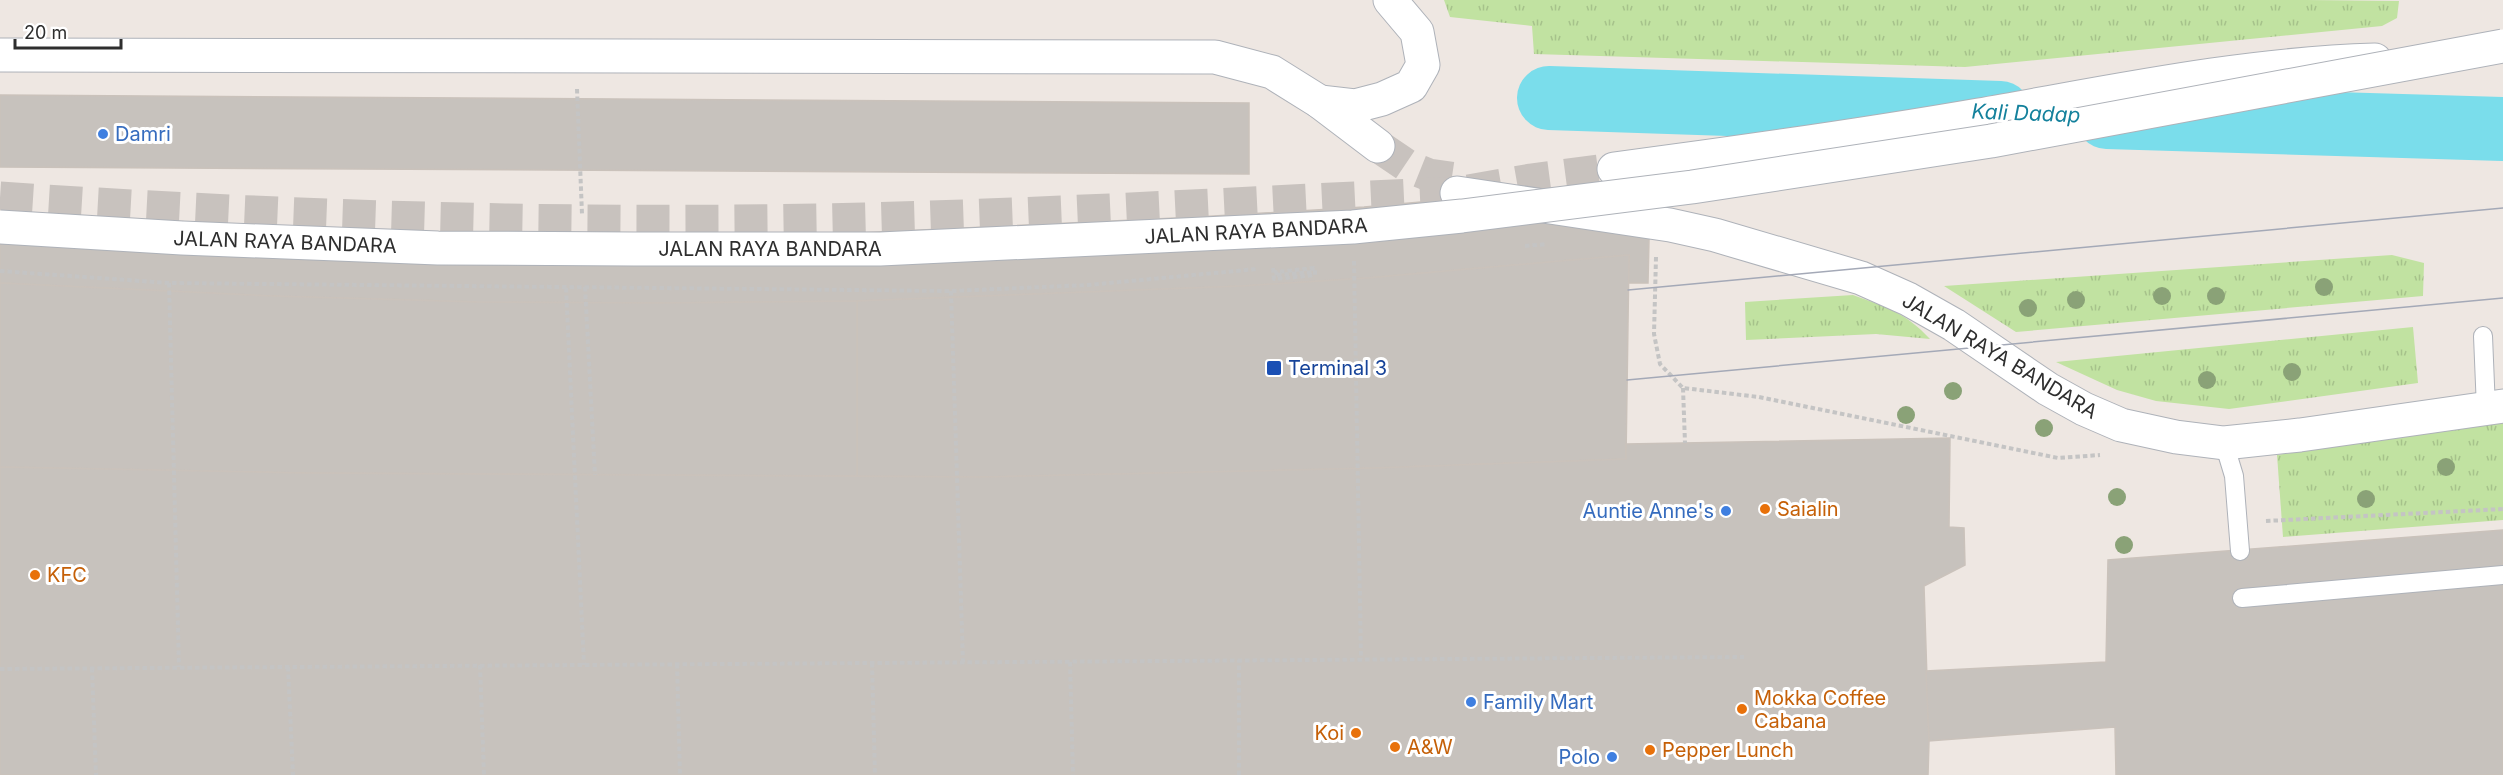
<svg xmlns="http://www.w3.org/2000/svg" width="2503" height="775" viewBox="0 0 2503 775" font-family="Inter,sans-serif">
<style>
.grass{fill:url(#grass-tufts)}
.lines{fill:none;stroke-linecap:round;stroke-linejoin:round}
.river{stroke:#7addeb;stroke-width:64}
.building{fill:#c7c2bd;stroke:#cac2bb;stroke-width:1.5}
.tertiary-tunnel{stroke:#c8c2be;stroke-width:33;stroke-dasharray:33 16;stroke-linecap:butt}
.service-casing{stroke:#aeb2b9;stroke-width:20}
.tertiary-casing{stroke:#aeb2b9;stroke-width:35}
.path{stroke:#c4c4c4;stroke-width:4;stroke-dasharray:4.5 3;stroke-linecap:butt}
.service{stroke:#fff;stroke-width:18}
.tertiary{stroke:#fff;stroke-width:33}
.tram{stroke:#a4a9b7;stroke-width:1.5}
.tertiary-bridge-casing{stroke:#aeb2b9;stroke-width:35;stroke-linecap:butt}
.path-bridge{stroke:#c4c4c4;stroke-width:4;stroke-dasharray:4.5 3;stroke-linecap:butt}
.tertiary-bridge{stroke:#fff;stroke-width:33}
.tree{fill:#8aa277}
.shop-dot{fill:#3f7fe0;stroke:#fff;stroke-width:2}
.transit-dot{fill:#1a4fb4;stroke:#fff;stroke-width:2}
.food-dot{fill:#e8710a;stroke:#fff;stroke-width:2}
.labels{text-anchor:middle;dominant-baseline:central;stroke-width:6;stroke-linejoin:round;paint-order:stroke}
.shop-label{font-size:20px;fill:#366cbe;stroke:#fff;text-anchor:start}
.street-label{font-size:20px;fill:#2e2e2e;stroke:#fff}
.transit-label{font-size:20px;fill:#164399;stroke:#fff;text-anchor:start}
.food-label{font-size:20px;fill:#c56008;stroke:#fff;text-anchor:start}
.water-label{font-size:21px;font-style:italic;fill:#14819c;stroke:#fff}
</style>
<defs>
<pattern id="grass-tufts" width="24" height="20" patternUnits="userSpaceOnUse" patternTransform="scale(1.5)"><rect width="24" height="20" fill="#c1e2a1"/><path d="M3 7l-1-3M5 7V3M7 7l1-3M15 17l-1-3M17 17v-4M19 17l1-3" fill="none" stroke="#a6c28b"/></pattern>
</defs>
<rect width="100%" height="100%" fill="#eee7e2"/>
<g class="grass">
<polygon points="1444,0 2307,0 2399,1 2397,18 2382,26 1965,67 1534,54 1532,26 1450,17"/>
<polygon points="2392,255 2424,263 2423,296 2016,332 1944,286"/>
<path d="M1853,295C1886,307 1905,312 1930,339L1876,334L1746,340L1745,302Z"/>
<polygon points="2413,327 2418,383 2229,409 2156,401 2117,390 2056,362"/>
<polygon points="2503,421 2503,520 2283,537 2277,455"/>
</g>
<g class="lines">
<g class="river">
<polyline points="1549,98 2000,113"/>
<polyline points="2107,117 2503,129"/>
</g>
</g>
<g class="building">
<polygon points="0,95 1249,103 1249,174 0,167"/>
<polygon points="1489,196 1650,196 1648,283 1628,283 1629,255 1367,278 1242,286 857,301 661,303 476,302 272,296 0,283 0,212 284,227 489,234 856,233 1197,217 1364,207"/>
<polygon points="1629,255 1626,459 1376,468 984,477 857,476 857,301 1242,286 1367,278"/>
<polygon points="0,283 272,296 476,302 661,303 857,301 857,476 303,473 0,467"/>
<polygon points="1950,438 1949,527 1964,528 1965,565 1924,586 1929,741 1928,775 0,775 0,467 303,473 984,477 1376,468 1626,459 1626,444"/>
<polygon points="2503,530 2503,775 2116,775 2115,727 1929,741 1926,671 2106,662 2108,560"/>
</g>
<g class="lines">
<g class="tertiary-tunnel">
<polyline points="1378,146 1409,167 1429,175 1463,180"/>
<path d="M0,198C287,217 576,226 864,219C1062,214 1259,202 1457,193L1531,180L1614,169"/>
</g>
<g class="service-casing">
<g id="service">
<polyline points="2483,336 2486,409"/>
<polyline points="2224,443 2234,476 2240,551"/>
<polyline points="2242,598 2503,575"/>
</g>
</g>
<g class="tertiary-casing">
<g id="tertiary">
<polyline points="0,55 1215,57 1272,72 1320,102 1378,146"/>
<polyline points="1320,102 1355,106 1382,99 1411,86 1423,65 1417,32 1390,0"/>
<path d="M1614,169C1736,153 1858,136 1979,115C2111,92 2241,64 2375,60"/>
<polyline points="1457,193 1670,225 1715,235 1861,278 1908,299 1954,325 2048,389 2084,409 2121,425 2176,437 2224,443 2300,435 2503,406"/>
</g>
</g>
<g class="path">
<polyline points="577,89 582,214"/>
<polyline points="1525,246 1547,244"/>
<polyline points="1656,257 1654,334 1660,364 1683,388 1759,397 2058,458 2100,455"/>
<polyline points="1273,268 1274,279 1315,275 1315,268 1276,272 1277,275"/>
<polyline points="0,271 169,283 951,291 1088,285 1257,269"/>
<polyline points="1277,275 1313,272 1312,264"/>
<polyline points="169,283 179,667"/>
<polyline points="585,287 595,475"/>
<polyline points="566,288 584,665"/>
<polyline points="1683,388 1685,443"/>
<polyline points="2266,521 2503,509"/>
<polyline points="1070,662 1073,775"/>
<polyline points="872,663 875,775"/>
<polyline points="677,664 680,775"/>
<polyline points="480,665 484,775"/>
<polyline points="288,667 293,775"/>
<polyline points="92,668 96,775"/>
<polyline points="0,669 1744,657"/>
<polyline points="1239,775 1239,660"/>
</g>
<use href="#service" class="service"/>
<use href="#tertiary" class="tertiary"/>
<g class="tram">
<polyline points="1628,290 2503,208"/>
<polyline points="1627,380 2503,298"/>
</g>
<g class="tertiary-bridge-casing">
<polyline id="tertiary-bridge" points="0,227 182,238 438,248 634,249 880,249 1353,227 1462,216 1692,187 1991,141 2503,46"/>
</g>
<g class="path-bridge">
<polyline points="1354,261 1361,659"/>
<polyline points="951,291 963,662"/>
</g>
<use href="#tertiary-bridge" class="tertiary-bridge"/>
</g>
<g class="tree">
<circle cx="2324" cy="287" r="9"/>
<circle cx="2162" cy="296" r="9"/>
<circle cx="2216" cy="296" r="9"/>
<circle cx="2076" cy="300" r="9"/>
<circle cx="2028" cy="308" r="9"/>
<circle cx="2292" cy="372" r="9"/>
<circle cx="2207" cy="380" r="9"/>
<circle cx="1953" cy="391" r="9"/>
<circle cx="1906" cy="415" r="9"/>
<circle cx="2044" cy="428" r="9"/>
<circle cx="2446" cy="467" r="9"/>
<circle cx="2117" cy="497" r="9"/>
<circle cx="2366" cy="499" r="9"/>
<circle cx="2124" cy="545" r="9"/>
</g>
<g class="shop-dot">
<circle cx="103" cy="134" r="6"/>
<circle cx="1726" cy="511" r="6"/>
<circle cx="1471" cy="702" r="6"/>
<circle cx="1612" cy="757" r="6"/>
</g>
<rect class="transit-dot" x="1266" y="360" width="16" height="16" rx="3"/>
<g class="food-dot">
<circle cx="1765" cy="509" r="6"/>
<circle cx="35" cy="575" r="6"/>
<circle cx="1742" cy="709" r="6"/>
<circle cx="1356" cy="733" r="6"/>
<circle cx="1395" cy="747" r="6"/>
<circle cx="1650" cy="750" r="6"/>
</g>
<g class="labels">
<g class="shop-label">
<text x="115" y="134">Damri</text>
<text x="1714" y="511" text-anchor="end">Auntie Anne's</text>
<text x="1483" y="702">Family Mart</text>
<text x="1600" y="757" text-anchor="end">Polo</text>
</g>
<g class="street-label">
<text transform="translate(1256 231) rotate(-3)">JALAN RAYA BANDARA</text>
<text transform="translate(285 242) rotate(2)">JALAN RAYA BANDARA</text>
<text x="770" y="249">JALAN RAYA BANDARA</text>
<text transform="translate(2000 356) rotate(31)">JALAN RAYA BANDARA</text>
</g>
<g class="transit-label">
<text x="1288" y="368">Terminal 3</text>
</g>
<g class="food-label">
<text x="1777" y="509">Saialin</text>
<text x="47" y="575">KFC</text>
<text x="1754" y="698">Mokka Coffee<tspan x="1754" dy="23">Cabana</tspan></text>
<text x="1344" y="733" text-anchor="end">Koi</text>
<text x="1407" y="747">A&amp;W</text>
<text x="1662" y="750">Pepper Lunch</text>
</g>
<g class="water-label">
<text transform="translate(2026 113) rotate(2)">Kali Dadap</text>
</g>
</g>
<path d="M15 39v9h106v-9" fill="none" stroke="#2e2e2e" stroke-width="3"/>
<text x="24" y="39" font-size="18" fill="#2e2e2e" stroke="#ffffff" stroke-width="4.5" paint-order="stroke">20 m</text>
</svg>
